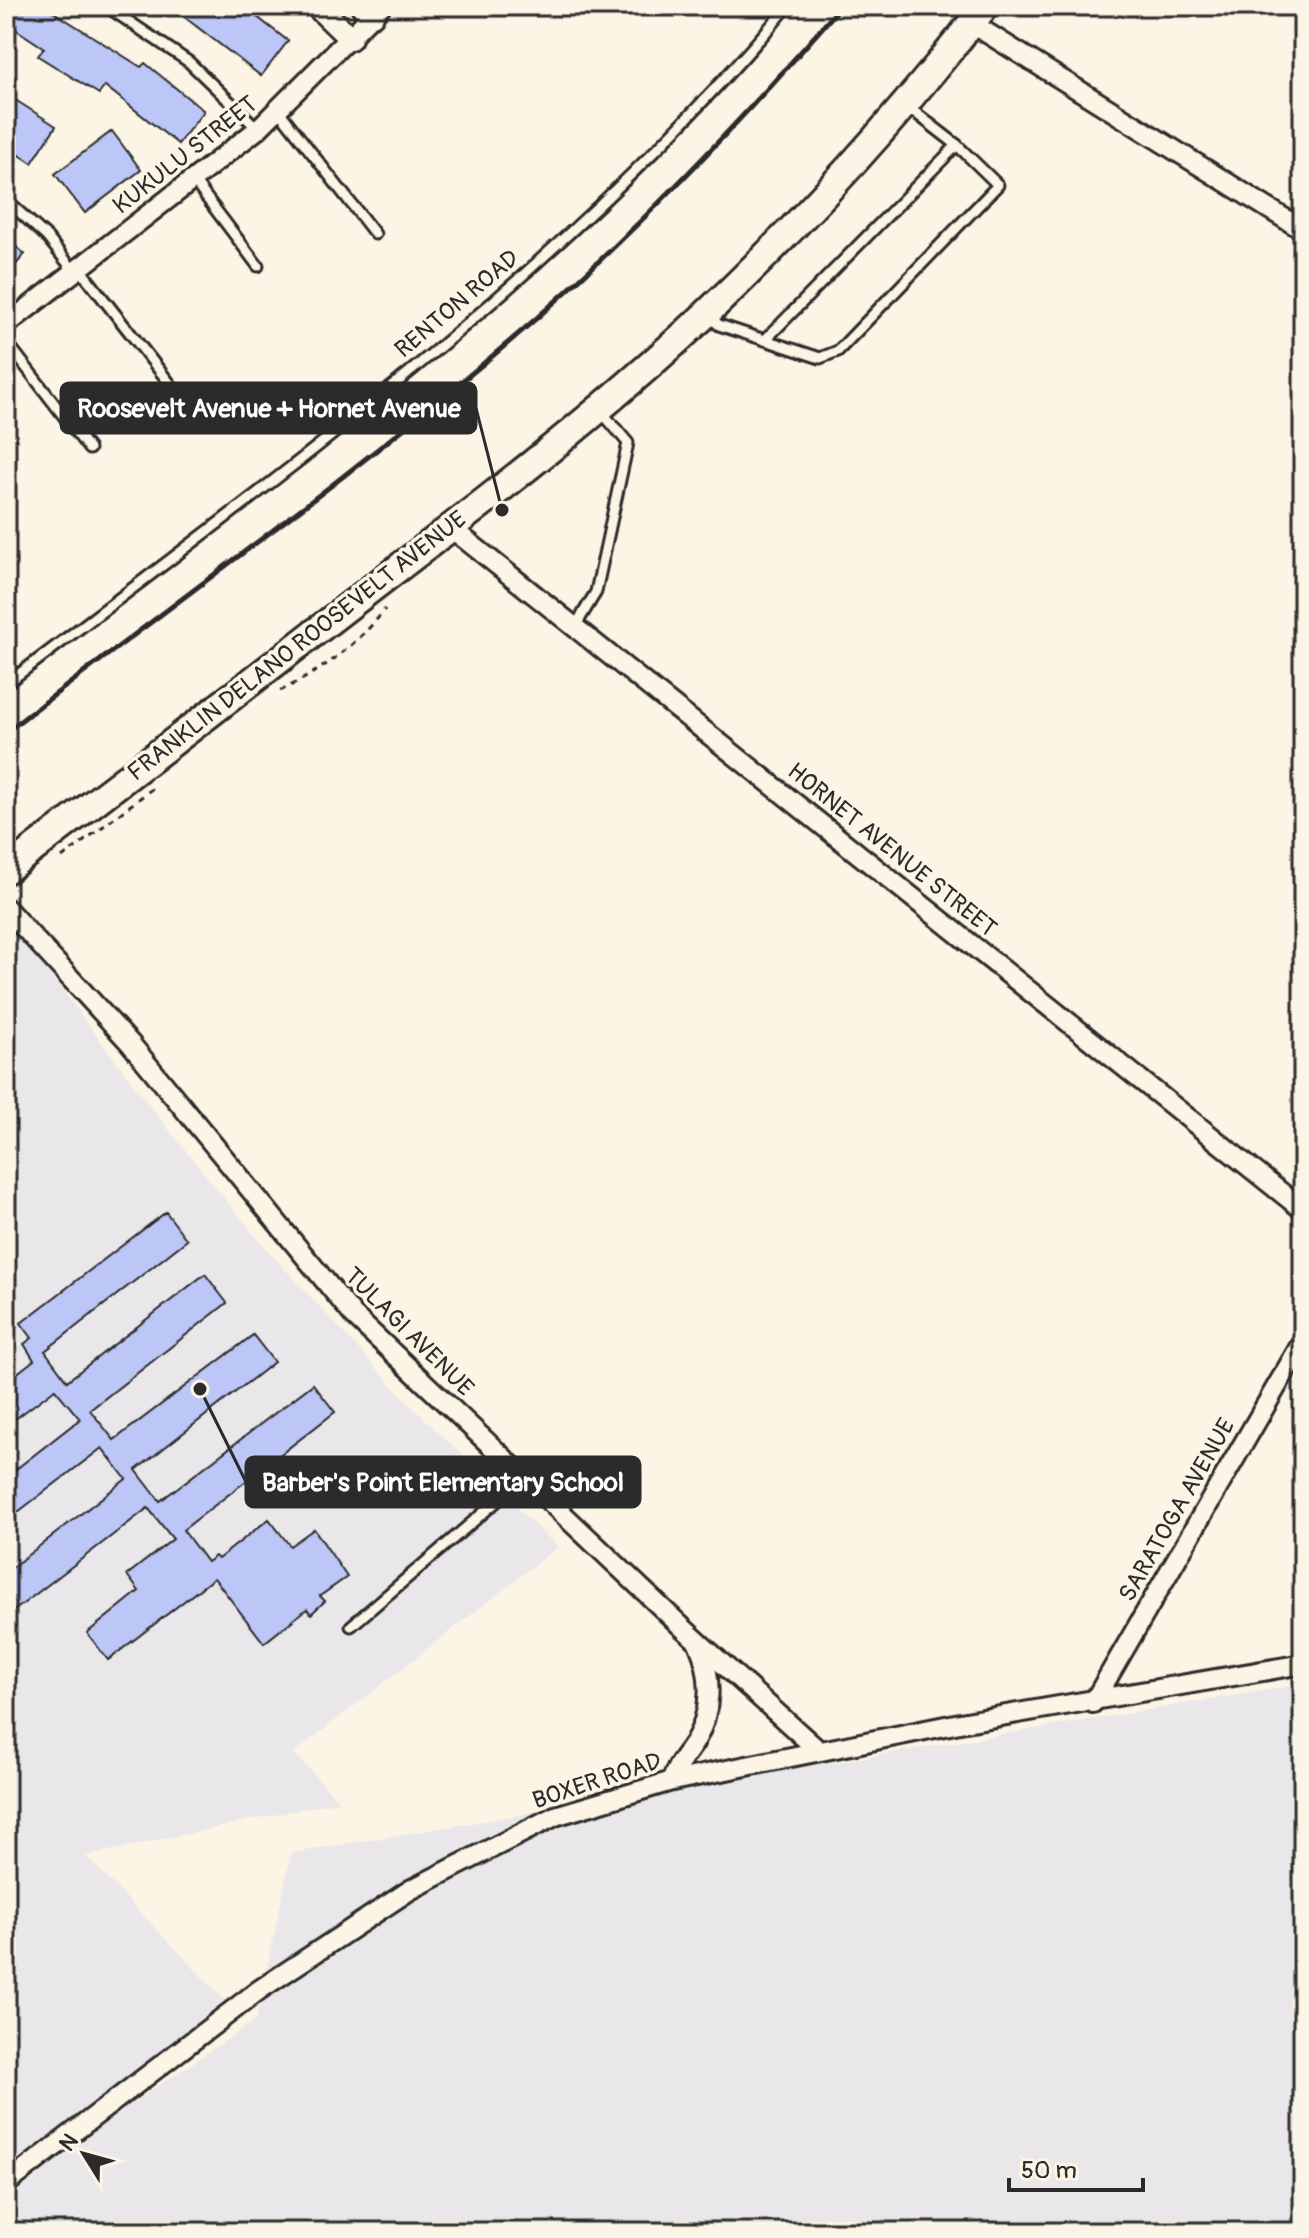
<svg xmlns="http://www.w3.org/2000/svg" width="1309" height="2238" viewBox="0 0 1309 2238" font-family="Pangolin,sans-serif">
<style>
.built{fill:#e9e7ea}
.building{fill:#bcc6f7;stroke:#2b2b2b;stroke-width:2}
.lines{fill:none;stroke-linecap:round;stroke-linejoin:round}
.service-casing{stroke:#2b2b2b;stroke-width:15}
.minor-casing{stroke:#2b2b2b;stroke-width:24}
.tertiary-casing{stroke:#2b2b2b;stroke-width:28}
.secondary-casing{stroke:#2b2b2b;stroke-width:32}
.path{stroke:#2b2b2b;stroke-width:3;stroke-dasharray:6 6;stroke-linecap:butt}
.service{stroke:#fcf5e5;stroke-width:9}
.minor{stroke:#fcf5e5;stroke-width:18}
.tertiary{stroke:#fcf5e5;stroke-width:22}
.secondary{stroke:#fcf5e5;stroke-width:26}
.rail{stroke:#2b2b2b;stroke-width:5}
.labels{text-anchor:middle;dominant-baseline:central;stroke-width:7;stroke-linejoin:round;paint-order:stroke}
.street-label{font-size:24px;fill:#2b2b2b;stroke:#fcf5e5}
.leader{fill:none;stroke:#2b2b2b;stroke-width:3}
.callout-dot{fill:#2b2b2b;stroke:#fcf5e5;stroke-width:3}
.callout{fill:#2b2b2b;stroke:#2b2b2b;stroke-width:3}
.callout-label{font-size:26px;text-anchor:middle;font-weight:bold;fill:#fff}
</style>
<rect width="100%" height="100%" fill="#fcf5e5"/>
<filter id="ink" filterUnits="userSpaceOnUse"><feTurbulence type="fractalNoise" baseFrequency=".0125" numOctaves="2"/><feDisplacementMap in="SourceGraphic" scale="16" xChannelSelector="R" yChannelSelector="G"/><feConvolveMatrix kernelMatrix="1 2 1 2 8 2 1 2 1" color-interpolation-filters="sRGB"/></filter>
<g filter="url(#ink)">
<g class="built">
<polygon points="16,929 156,1114 262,1244 414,1409 558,1547 294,1753 339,1801 86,1856 240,2016 6,2186 6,936"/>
<polygon points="1303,1684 1303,2232 6,2232 6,2192 49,2159 256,2020 291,1853"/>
</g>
<g class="building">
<polygon points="6,6 44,6 141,67 145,63 204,111 178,144 105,86 99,94 38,56 44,48 6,23"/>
<polygon points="170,6 243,6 288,41 261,76"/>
<polygon points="6,94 56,126 32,163 6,146"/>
<polygon points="112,131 141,170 85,213 55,174"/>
<polygon points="6,238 25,254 6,276"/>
<polygon points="166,1212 187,1240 45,1351 67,1381 205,1274 227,1303 90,1410 114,1440 253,1335 274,1362 136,1470 160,1501 313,1384 335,1412 183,1530 207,1562 215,1556 218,1559 269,1519 290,1546 314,1529 347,1577 320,1596 325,1601 311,1614 307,1609 264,1643 214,1578 108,1660 87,1633 139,1591 127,1575 173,1539 148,1508 6,1617 6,1572 126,1479 102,1448 6,1521 6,1477 80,1419 55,1389 6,1426 6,1382 34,1360 24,1344 32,1338 21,1323"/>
</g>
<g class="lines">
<g class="service-casing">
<g id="service">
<polyline points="106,6 189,62 258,129"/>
<polyline points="279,111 375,234"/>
<polyline points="194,181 258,266"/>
<polyline points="6,200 47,237 74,271"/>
<polyline points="79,268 175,390"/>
<polyline points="709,316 719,325 820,358 838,351 998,185 957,145 908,107"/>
<polyline points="765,340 957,145"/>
<polyline points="6,341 89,449"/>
<polyline points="576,625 596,592 628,443 601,411"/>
<path d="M6,684C280,476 566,271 788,6"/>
<polyline points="351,1626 524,1478"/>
</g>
</g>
<g class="minor-casing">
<g id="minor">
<polyline points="971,23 1303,230"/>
<polyline points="6,325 258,129 381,6"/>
<polyline points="451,528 1303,1210"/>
<polyline points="6,908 130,1043 353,1315 683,1628 819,1751"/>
<polyline points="1093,1703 1303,1341"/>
<path d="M672,1781C676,1765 685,1757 694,1743C712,1713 713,1677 699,1645"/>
<polyline points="6,2184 259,1990 410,1890 555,1816 672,1781 960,1723 1303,1664"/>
</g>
</g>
<g class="tertiary-casing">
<g id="tertiary">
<polyline points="317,6 350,38"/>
<polyline points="363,6 372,15"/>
</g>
</g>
<g class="secondary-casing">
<path id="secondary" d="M6,870C128,777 250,683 371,589C486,501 601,413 707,313C807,218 900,115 985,6"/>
</g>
<g class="path">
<path d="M280,691C321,671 358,645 385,609"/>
<polyline points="62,858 153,788"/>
</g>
<use href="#service" class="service"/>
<use href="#minor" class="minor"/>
<use href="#tertiary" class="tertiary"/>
<use href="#secondary" class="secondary"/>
<path class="rail" d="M6,732C174,603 348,479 509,342C629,240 738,125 841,6"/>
</g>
</g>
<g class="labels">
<g class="street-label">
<text transform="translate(185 155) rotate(-38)">KUKULU STREET</text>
<text transform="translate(457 304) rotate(-40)">RENTON ROAD</text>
<text transform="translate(297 646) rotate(-38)">FRANKLIN DELANO ROOSEVELT AVENUE</text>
<text transform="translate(892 850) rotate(39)">HORNET AVENUE STREET</text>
<text transform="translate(409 1332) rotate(45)">TULAGI AVENUE</text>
<text transform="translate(1177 1510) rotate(-60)">SARATOGA AVENUE</text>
<text transform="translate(597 1781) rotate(-18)">BOXER ROAD</text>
</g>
</g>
<path class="leader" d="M502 510L476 408M200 1389L246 1482"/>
<g class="callout-dot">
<circle cx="502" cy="510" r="8"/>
<circle cx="200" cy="1389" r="8"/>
</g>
<g class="callout">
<rect x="61" y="383" width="415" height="50" rx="8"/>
<rect x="246" y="1457" width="394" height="50" rx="8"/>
</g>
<g class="callout-label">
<text x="269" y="417">Roosevelt Avenue + Hornet Avenue</text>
<text x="443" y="1491">Barber's Point Elementary School</text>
</g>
<rect width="1309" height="2238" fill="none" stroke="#fcf5e5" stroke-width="32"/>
<rect x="16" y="16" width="1277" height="2206" fill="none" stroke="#2b2b2b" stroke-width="3" filter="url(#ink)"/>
<g transform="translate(84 2154) rotate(307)" stroke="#fcf5e5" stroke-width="6" paint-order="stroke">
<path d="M0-6L14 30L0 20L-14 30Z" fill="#2b2b2b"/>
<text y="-12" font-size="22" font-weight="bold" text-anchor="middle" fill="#2b2b2b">N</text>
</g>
<path d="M1009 2178v12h134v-12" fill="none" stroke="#2b2b2b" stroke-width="4"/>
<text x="1021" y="2178" font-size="24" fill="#2b2b2b" stroke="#fcf5e5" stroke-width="6" paint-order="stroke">50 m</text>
</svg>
